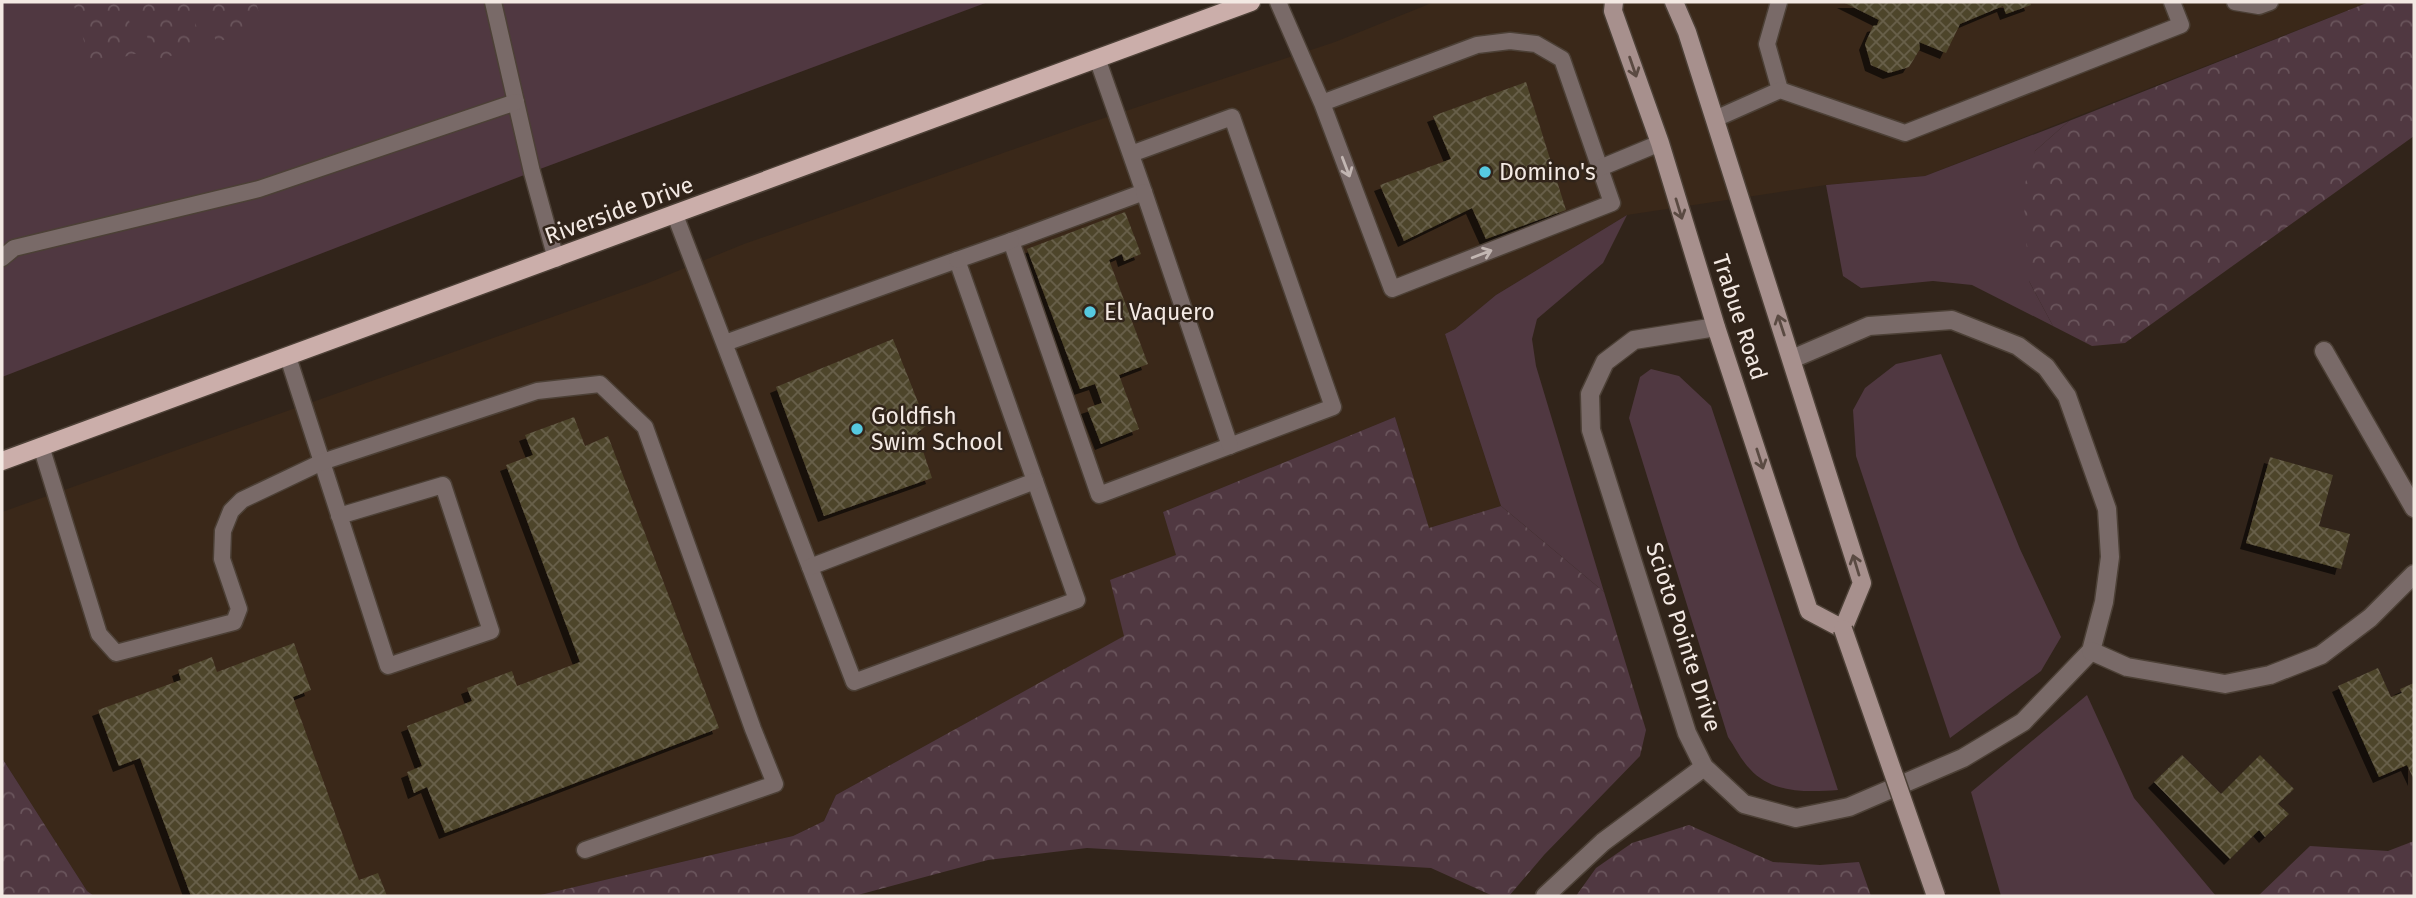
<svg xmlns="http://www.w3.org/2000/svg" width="2416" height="898" viewBox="0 0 2416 898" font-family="'Fira Sans',sans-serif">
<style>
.built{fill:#3a2819}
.grass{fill:#503841}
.forest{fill:url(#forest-crowns)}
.building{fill:url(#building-cross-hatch);filter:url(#shadow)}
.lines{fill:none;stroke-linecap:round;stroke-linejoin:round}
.lane-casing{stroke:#4c4036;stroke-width:19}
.street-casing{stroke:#4c4036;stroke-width:21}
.secondary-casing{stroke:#4c4036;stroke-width:21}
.primary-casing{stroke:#4c4036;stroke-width:21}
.lane{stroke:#796a68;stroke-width:16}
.street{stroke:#796a68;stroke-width:18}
.secondary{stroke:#a7908d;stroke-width:18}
.primary{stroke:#cbaeaa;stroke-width:18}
.secondary-bridge-casing{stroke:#4c4036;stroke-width:21;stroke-linecap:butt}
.secondary-bridge{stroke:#a7908d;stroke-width:18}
.oneway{stroke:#5a4a42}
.oneway2{stroke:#c2b6b2}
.poi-dot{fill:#56c9e0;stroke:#31241a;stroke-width:2.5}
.labels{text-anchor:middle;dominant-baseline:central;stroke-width:5;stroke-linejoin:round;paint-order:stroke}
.poi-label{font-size:23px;fill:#f3e9e3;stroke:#31241a;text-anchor:start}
.street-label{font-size:23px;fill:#f3e9e3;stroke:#31241a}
</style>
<defs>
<pattern id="forest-crowns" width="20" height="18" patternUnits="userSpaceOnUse" patternTransform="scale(1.75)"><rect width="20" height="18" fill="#503841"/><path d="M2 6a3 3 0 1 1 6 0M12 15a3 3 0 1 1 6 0" fill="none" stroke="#6a555c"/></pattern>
<pattern id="building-cross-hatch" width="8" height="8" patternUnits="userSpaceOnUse" patternTransform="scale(1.75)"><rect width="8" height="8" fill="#4e452c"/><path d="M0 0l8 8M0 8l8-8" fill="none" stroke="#68604a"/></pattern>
<filter id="shadow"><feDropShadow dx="-6" dy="6" stdDeviation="0" flood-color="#0009"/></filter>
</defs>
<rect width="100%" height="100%" fill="#31241a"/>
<polygon class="built" points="1434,2 2369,2 1925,176 1826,185 1627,215 1496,295 1455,329 1445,334 1501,506 1429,528 1395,417 1163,512 1177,556 1125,636 836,795 824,821 793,836 536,896 94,896 87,891 2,758 2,512 648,283 744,244 1083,125 1335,42"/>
<g class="grass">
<polygon points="2,2 988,2 532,172 2,377"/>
<polygon points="2069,121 2035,151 2029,281 2053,326 1972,285 1933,281 1861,288 1843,276 1826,185 1925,176"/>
<polygon points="1627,215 1603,263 1537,319 1532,339 1536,366 1604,592 1501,506 1445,334 1455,329 1496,295"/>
<polygon points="1941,354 2020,549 2061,637 2041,671 1950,738 1856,456 1853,410 1865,388 1896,364"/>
<path d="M1651,369L1679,376L1711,406L1838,790C1808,792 1772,794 1750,769C1741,760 1735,747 1728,737L1629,418L1640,377Z"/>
<polygon points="2087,695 2134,798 2216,896 2001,896 1971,792"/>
</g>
<g class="forest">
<polygon points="73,2 124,2 138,53 91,66"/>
<polygon points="137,2 190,2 202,48 154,60"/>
<polygon points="204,2 256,2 263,29 216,42"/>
<polygon points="2369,2 2414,2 2414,136 2125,343 2092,346 2053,326 2029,281 2023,190 2035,151 2069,121"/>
<polygon points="1395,417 1429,528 1501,506 1604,592 1646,730 1640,756 1544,855 1509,896 1493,896 1431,868 1087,848 988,860 854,896 536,896 793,836 824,821 836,795 1124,636 1110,580 1176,555 1163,512"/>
<polygon points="2,758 87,891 94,896 2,896"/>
<polygon points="1689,825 1773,862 1820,865 1859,862 1871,896 1576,896 1596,868 1632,843"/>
<polygon points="2414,841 2414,896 2258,896 2310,846 2388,851"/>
</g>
<g class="building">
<polygon points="1843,2 2030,2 2031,5 2006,14 2003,6 1960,24 1946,53 1919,42 1920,49 1909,67 1889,73 1871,65 1865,44 1873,26 1877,25 1879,20"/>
<polygon points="1526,82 1566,210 1486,239 1472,208 1404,241 1380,185 1451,159 1433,116"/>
<polygon points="1125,212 1141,254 1124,261 1122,254 1109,260 1148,364 1119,375 1139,429 1101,444 1087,408 1102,403 1095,384 1080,389 1027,249"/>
<polygon points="893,339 927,425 917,433 932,478 824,516 776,387"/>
<polygon points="574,417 585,446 608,436 719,728 445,833 427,787 414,793 407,772 422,766 407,726 472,701 467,688 512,671 517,686 580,662 506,465 533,455 525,435"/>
<polygon points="2270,457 2333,475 2319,526 2350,534 2341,569 2246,543"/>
<polygon points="294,643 311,690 293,697 359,880 378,873 387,896 191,896 140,758 119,766 98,710 181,680 178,670 212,657 217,672"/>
<polygon points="2378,668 2391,697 2402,693 2400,689 2414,683 2414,780 2407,765 2379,777 2338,686"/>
<polygon points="2182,755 2221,794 2260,755 2294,789 2278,804 2289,814 2265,837 2259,830 2230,859 2154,782"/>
</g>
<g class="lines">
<g class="lane-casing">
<g id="lane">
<polyline points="493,2 532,172 556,259"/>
<polyline points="1278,2 1322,103 1392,289 1612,203 1562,59 1536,44 1510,41 1477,45 1322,103"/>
<polyline points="1779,2 1767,44 1780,90"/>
<polyline points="2235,2 2259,6 2270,2"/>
<polyline points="1097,58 1144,192 1011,241 1099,495 1333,407 1232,117 1131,154"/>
<polyline points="1715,119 1780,90 1905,133 2181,25 2172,2"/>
<polyline points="1600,168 1660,143"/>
<polyline points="1144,192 1230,446"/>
<polyline points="675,215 854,682 1077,600 957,260 725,343"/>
<polyline points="2,258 14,248 259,189 516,102"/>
<polyline points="957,260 1011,241"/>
<polyline points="288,357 388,666 491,631 443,485 339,516"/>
<polyline points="41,446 99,634 116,653 234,622 239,609 222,559 223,531 231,511 242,500 322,462 537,391 600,384 645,427 753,729 775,784 585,850"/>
<polyline points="810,567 1035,481"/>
</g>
</g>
<g class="street-casing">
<g id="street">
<polyline points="1716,327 1634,340 1605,362 1590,394 1591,430 1687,733 1704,767 1744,804 1796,818 1849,807 1963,758 2023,722 2091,651 2104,602 2110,557 2107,509 2067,396 2046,367 2018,346 1952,320 1869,326 1792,359"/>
<polyline points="2324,351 2414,508"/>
<polyline points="2091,651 2127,667 2225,684 2270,675 2321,655 2370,618 2414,574"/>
<polyline points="1545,896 1603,842 1704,767"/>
</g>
</g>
<g class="secondary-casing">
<polyline id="secondary" points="1614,2 1613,11 1660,143 1716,327 1809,611 1843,629 1862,583 1687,32 1674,2"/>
</g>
<g class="primary-casing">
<polyline id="primary" points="2,461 1251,2"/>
</g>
<use href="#lane" class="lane"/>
<use href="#street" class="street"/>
<use href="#secondary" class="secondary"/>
<use href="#primary" class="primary"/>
<g class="secondary-bridge-casing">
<polyline id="secondary-bridge" points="1843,629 1936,896"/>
</g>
<use href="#secondary-bridge" class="secondary-bridge"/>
</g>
<defs><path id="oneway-shaft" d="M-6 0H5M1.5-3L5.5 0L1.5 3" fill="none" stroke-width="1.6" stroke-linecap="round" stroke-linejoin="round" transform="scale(1.75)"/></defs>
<g class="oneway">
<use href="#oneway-shaft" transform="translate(1633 67) rotate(71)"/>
<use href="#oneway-shaft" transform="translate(1679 209) rotate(73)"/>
<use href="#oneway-shaft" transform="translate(1781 325) rotate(-108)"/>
<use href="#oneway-shaft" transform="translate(1760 459) rotate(72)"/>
<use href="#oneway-shaft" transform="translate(1856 565) rotate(-107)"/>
</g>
<g class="oneway2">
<use href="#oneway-shaft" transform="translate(1346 167) rotate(69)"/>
<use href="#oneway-shaft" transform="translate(1482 254) rotate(-21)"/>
</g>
<g class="poi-dot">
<circle cx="1485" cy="172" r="7"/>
<circle cx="1090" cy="312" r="7"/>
<circle cx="857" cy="429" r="7"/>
</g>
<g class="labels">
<g class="poi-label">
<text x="1499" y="172">Domino's</text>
<text x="1104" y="312">El Vaquero</text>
<text x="871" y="416">Goldfish<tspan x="871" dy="26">Swim School</tspan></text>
</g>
<g class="street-label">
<text transform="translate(619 210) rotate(-20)">Riverside Drive</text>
<text transform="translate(1740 317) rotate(72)">Trabue Road</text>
<text transform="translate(1684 637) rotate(72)">Scioto Pointe Drive</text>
</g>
</g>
<rect width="2416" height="898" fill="none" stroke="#f3e9e3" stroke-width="7"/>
</svg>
